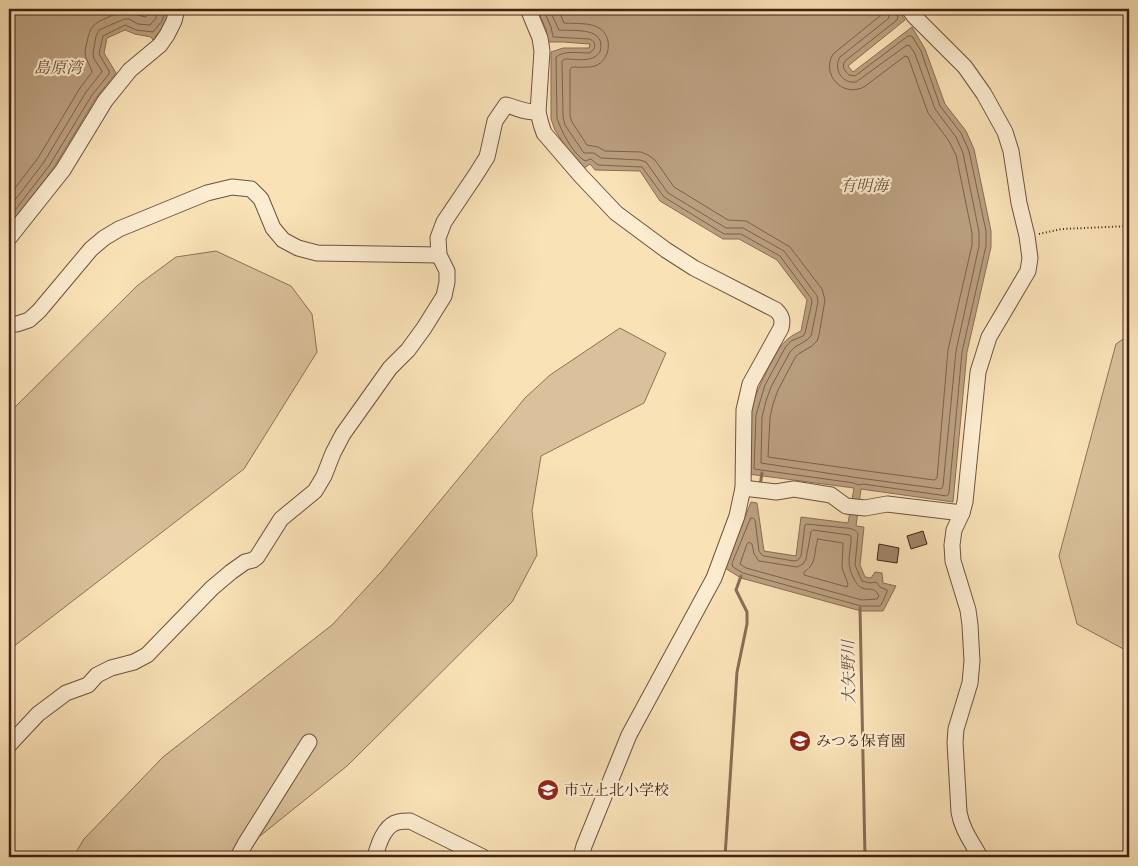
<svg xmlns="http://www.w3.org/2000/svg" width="1138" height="866" viewBox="0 0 1138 866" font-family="'IM FELL Double Pica','Noto Serif JP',serif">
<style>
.green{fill:#dac19b;stroke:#8d7158}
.water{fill:#bba080;stroke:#8a6d55}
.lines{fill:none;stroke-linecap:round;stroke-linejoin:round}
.shore{stroke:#7e604a;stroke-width:1}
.stream{stroke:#8a6d55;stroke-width:3}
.building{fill:#a18569;stroke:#402115}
.minor-casing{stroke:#6e513e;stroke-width:17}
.path{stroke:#402115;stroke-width:2;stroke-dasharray:1 2.5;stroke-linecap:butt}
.minor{stroke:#fcecd0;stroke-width:15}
.labels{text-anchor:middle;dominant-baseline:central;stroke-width:4.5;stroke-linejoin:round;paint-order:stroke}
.poi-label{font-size:15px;fill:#402115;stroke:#fcecd0;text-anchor:start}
.water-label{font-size:16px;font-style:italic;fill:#6b4d3a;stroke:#fcecd0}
</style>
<rect width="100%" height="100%" fill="#fae2b7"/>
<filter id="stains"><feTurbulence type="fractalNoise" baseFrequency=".004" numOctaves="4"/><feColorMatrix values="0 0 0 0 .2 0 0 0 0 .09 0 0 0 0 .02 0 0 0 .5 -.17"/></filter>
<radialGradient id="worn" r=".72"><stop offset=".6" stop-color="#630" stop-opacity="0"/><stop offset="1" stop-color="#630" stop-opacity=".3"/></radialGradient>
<g class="green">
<polygon points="216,251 291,286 312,314 317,352 244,469 9,650 9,413 138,285 176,257"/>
<polygon points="620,328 666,353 644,403 541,456 532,511 537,555 512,602 347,766 234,857 73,857 84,839 163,757 332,625 382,571 525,398 550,375"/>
<polygon points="1129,335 1129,652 1077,624 1059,556 1116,344"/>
</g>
<g class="water">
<polygon points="9,9 171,9 166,23 153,40 151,37 135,34 125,30 107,38 104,53 116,73 96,98 53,169 9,226"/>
<path d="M537,9H898L905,20L848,66L853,72L912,27L925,49L945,104L966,131L974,149L991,231V247L967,352L953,502L861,489L856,526L864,527L860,565L865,577L871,578L875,572L882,573L883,583L896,586L883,611H861L741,578L725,568L751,502L757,503L764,551L796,556L801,517L848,523L854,488L748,474C749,454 748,434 751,415C753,397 762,381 770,365C780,347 782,340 801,331L807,300L777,260L739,239H723L660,201L640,171L595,170L590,164L583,169L571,155L555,130L551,119V52L563,48H589L590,44L563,42H548L546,29Z"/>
</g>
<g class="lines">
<g class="shore">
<path d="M543,9L551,27L553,37L589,39C594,40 596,45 594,49L590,53C579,53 565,50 556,57L557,118C561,131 573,154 585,161L591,159L598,165L642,167L664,197L724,234H741L780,256L811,298L812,302L805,333L803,336L791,341L785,348L765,385L756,415L754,469L854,483L858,485L863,484L947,496L949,493L962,352L986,246V231L969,151L961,133L940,106L921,51L912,36H908L855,76L849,75C845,71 841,67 845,61L897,20L898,17L895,12V9"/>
<path d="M549,9L559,30C575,31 607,27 600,52C592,63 577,59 565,59L562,61L563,117L565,125L584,153H594L601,158L640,160L646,162L668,193L726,228H743L784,251L817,296L818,302L811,336L807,340L795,347L790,352L771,387L766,401L762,417L761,463L859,478L941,489L943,486L956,351L979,246V232L963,153L956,137L935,109L915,54L910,46L907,45L856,82C842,84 833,69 840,57L889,18L888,9"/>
<path d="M558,9L564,23C575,24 589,22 599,28C613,36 611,60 595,66C588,68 579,67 572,67L570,69V116L572,122L587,145L598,147L605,151L641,152L648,155L655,160L674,187L728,220L746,221L790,247L822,289L825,300L819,335L817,341L812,346L800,353L796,356L778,390L773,404L770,418L768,457L860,470L934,480L937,478L948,350L972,245V233L956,155L949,141L928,113L908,57L905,56L864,87C842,98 821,74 833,54L880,16L881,9"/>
<path d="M9,196L38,158L80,88L92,72C91,66 86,61 85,54C85,50 86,46 87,42C90,26 94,23 109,17C113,15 118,12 124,12C132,11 138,16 146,17L149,14L151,9"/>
<polyline points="9,208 44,162 86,92 101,73 102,71 94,59 93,54 96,36 99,30 124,19 129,19 138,24 150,25 156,18 159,9"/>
<polyline points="9,218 49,166 92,95 109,74 109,71 99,54 103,36 125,25 136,30 153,32 162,21 166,9"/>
<path d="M751,518H753L755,520L759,551L761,554L764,556L794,561L798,560L801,556L805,525L807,524L846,528C850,528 857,530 858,534L855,565L862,581L870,583L876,582L880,587L887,590V592L881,605L879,606H861L743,573L733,567L732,564Z"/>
<path d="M813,530L849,535L851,536C852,546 847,558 850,568C850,572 853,576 854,579C856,583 858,586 862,588C870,591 874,586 879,596L877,599L862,600L746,568L740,564L747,544L749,542L752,544L754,554L759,561L797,567L803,564L806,559L811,532Z"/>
<path d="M818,539L843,543L842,568L848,584L847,587L804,575V572C818,563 813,552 818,539Z"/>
</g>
<g class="stream">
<polyline points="760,486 762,473"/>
<polyline points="860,608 865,857"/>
<polyline points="725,857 737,672 747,624 747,612 736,590 741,576"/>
</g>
</g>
<g class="building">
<polygon points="923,531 927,544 911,549 907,536"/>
<polygon points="879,544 899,548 897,563 877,560"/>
</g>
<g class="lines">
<g class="minor-casing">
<g id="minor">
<path d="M528,9L540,38L542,51L538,112L541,124L544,133L581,176L616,213L666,250L694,268L776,310C782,316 783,320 781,328L750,384L744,410L743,488L737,516L714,578L629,735L584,846L581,857"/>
<path d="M909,9L914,16L965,67L984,94L1005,132L1011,151L1019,203L1027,236L1030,258L1028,271L989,337L978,372L965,502L962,513L954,530L952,545L953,561L968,610L970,625L972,661L970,683L956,729L955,742L959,812C962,830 972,842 980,857"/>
<polyline points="9,238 63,170 105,101 130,70 160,45 167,35 174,21 177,9"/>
<polyline points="9,324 17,324 29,320 39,311 91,249 104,238 119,229 207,193 232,187 251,189 261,199 273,228 283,240 298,248 317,253 439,255"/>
<polyline points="743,488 776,492 794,489 831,495 846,506 865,508 887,504 962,513"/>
<path d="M9,745L38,714L66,693L88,685L97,675L111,668L134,662L147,655L212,588L231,572L245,562L253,560L257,557L281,519L315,491L324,476L333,453L343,434L390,368L408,350L424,328L444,296L447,282V271L439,255L438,238L444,222L475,176L487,157L495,121L506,105C518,108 525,113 538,112"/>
<polyline points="238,857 245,844 309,742"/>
<path d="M375,857C378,845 384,825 398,822C402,821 406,821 410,821L483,857"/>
</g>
</g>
<polyline class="path" points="1039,234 1062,229 1129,226"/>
<use href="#minor" class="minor"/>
</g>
<defs>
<g id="school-disc" transform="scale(1.125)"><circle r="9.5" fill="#8f2418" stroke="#fcecd0"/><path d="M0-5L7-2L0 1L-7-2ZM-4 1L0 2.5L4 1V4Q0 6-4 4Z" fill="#fff"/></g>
</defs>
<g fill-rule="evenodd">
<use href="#school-disc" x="800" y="741"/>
<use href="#school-disc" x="548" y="790"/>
</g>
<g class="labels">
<g class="poi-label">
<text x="816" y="741">みつる保育園</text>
<text x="564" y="790">市立上北小学校</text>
</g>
<g class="water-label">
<text x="58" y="68">島原湾</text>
<text x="864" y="186">有明海</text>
<text transform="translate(849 672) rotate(-91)">大矢野川</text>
</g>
</g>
<rect width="1138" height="866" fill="none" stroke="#fae2b7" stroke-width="30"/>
<rect x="10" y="10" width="1118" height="846" fill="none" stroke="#402115" stroke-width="2.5"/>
<rect x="15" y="15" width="1108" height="836" fill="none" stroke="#402115"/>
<rect width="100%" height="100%" filter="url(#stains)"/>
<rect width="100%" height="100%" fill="url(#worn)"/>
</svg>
